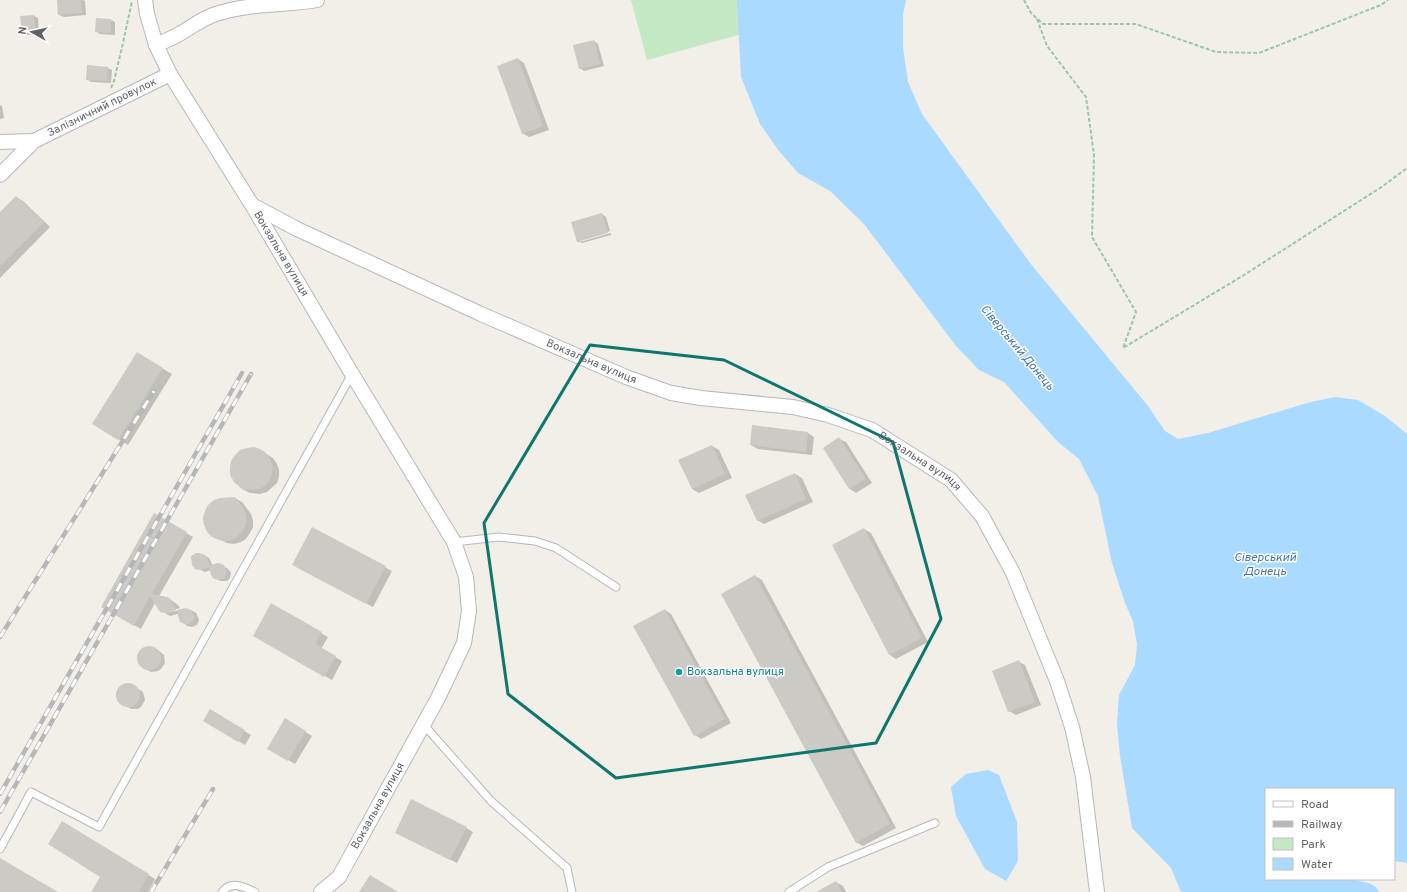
<svg xmlns="http://www.w3.org/2000/svg" width="1407" height="892" viewBox="0 0 1407 892" font-family="Overpass,sans-serif">
<style>
.green{fill:#c5e8c5}
.water{fill:#aadaff}
.shadow{fill:#0003}
.building{fill:#cccac5}
.lines{fill:none;stroke-linecap:round;stroke-linejoin:round}
.lane-casing{stroke:#b5b8bc;stroke-width:9}
.street-casing{stroke:#b5b8bc;stroke-width:16}
.path{stroke:#9cc7a9;stroke-width:2;stroke-dasharray:4 2;stroke-linecap:butt}
.lane{stroke:#fff;stroke-width:7}
.street{stroke:#fff;stroke-width:14}
.rail-casing{stroke:#b6b7b8;stroke-width:4.5}
.rail{stroke:#fff;stroke-width:3;stroke-dasharray:9;stroke-linecap:butt}
.marked{fill:none;stroke:#0f766e;stroke-width:3;stroke-linejoin:round}
.culture-dot{fill:#0f9aa8;stroke:#fff;stroke-width:1.5}
.labels{text-anchor:middle;dominant-baseline:central;stroke-width:3;stroke-linejoin:round;paint-order:stroke}
.street-label{font-size:11px;fill:#5f6368;stroke:#fff}
.culture-label{font-size:11px;fill:#0d838f;stroke:#fff;text-anchor:start}
.water-label{font-size:12px;font-style:italic;fill:#4174aa;stroke:#fff}
</style>
<rect width="100%" height="100%" fill="#f1efe8"/>
<polygon class="green" points="631,0 866,0 647,60"/>
<g class="water">
<path d="M737,0H906L903,15V47L908,82L922,114L1030,263L1148,406L1165,431L1178,439L1208,433L1307,403L1335,397L1358,400L1385,416L1407,434V863L1394,861V789H1266V879H1353C1363,883 1374,881 1379,892H1181L1171,868L1132,828L1120,756L1117,724L1119,695L1135,665L1137,644L1133,621L1125,603L1112,563L1098,496L1079,459L1058,442L1004,382L979,370L956,346L864,224L830,191L798,173L779,151L760,124L741,77Z"/>
<polygon points="988,770 999,775 1017,822 1018,861 1006,881 985,869 956,816 951,787 966,774"/>
</g>
<g class="shadow">
<polygon points="63,0 83,0 85,1 86,15 64,17 59,15"/>
<polygon points="34,16 38,18 39,34 27,35 22,32"/>
<polygon points="111,20 115,22 115,35 100,34 96,31"/>
<polygon points="594,41 598,44 604,66 584,71 580,68"/>
<polygon points="518,59 524,63 549,130 529,137 522,133"/>
<polygon points="108,68 112,70 111,83 91,82 87,79"/>
<polygon points="0,105 2,106 4,118 0,119"/>
<polygon points="16,197 23,201 50,227 0,278 0,213"/>
<polygon points="602,214 606,217 610,231 580,240 580,242 611,233 611,235 582,243 577,241"/>
<polygon points="146,359 172,374 128,445 94,424"/>
<polygon points="808,433 814,437 812,455 758,449 751,445"/>
<polygon points="839,439 846,442 872,483 856,493 850,489"/>
<polygon points="712,446 719,450 732,478 699,493 692,489"/>
<polygon points="260,450 273,458 277,464 279,470 279,477 277,483 267,492 260,494 250,493 242,489"/>
<polygon points="795,474 802,478 813,502 764,524 757,520"/>
<polygon points="235,498 242,502 251,514 253,520 253,527 250,533 246,539 241,542 234,544 227,543 213,536"/>
<polygon points="155,515 193,537 159,596 167,597 178,605 180,608 164,612 155,603 141,629 102,607"/>
<polygon points="313,529 392,571 373,607 300,569"/>
<polygon points="864,529 871,533 928,642 896,659 890,655"/>
<polygon points="204,555 209,558 213,566 223,566 228,569 231,573 230,578 227,581 220,581 215,578 211,570 205,572 196,568"/>
<polygon points="755,576 762,580 896,828 863,846 856,842"/>
<polygon points="271,605 328,637 321,649 342,661 332,680 254,636"/>
<polygon points="181,610 191,610 196,613 199,620 197,625 192,627 187,626 179,619 178,614 170,616 165,613"/>
<polygon points="665,610 671,614 731,723 701,739 695,735"/>
<polygon points="149,647 158,650 164,655 165,663 161,669 158,671 151,672 140,666 139,663 138,656 142,649"/>
<polygon points="1019,662 1025,665 1041,705 1016,715 1009,711"/>
<polygon points="125,684 132,685 143,692 145,700 141,707 138,709 131,709 120,703 117,697 119,689"/>
<polygon points="210,711 251,735 245,745 204,720"/>
<polygon points="286,720 312,736 295,764 268,748"/>
<polygon points="62,823 155,879 148,892 92,892 101,876"/>
<polygon points="466,828 473,832 457,863 403,836"/>
<polygon points="836,882 843,886 846,892 818,892"/>
</g>
<g class="building">
<polygon points="57,0 81,0 82,13 58,15"/>
<polygon points="34,15 35,32 22,33 20,16"/>
<polygon points="96,18 111,19 111,33 95,32"/>
<polygon points="594,40 600,64 579,69 573,45"/>
<polygon points="518,58 543,126 522,134 497,66"/>
<polygon points="87,65 108,67 107,81 86,80"/>
<polygon points="16,196 44,222 0,267 0,212"/>
<polygon points="602,213 608,233 577,242 571,222"/>
<polygon points="137,352 163,368 118,440 92,424"/>
<polygon points="752,425 808,432 806,452 750,445"/>
<polygon points="839,437 866,479 849,489 823,448"/>
<polygon points="712,445 725,474 692,489 678,460"/>
<polygon points="254,447 260,449 266,453 270,459 273,466 272,473 270,479 266,485 260,489 253,490 242,489 234,482 230,475 230,468 231,461 235,455 240,450 247,448"/>
<polygon points="795,473 806,499 757,521 745,495"/>
<polygon points="235,497 244,509 246,516 246,523 244,529 239,535 234,539 226,541 219,540 212,537 207,532 204,525 203,518 205,511 208,505 214,500 220,498"/>
<polygon points="154,513 187,532 152,594 170,598 176,610 166,613 160,612 150,596 134,626 101,607"/>
<polygon points="312,527 386,566 366,604 292,565"/>
<polygon points="864,528 922,638 889,655 832,545"/>
<polygon points="196,553 199,553 205,555 210,565 218,563 224,565 227,573 225,578 220,580 214,579 211,575 209,567 200,570 195,569 192,565 191,556"/>
<polygon points="755,575 890,824 856,843 721,594"/>
<polygon points="271,603 322,632 315,644 336,656 324,677 253,636"/>
<polygon points="186,608 191,610 195,617 192,622 187,625 180,622 177,610"/>
<polygon points="665,609 725,719 694,736 633,626"/>
<circle cx="149" cy="658" r="12"/>
<polygon points="1019,660 1035,702 1008,712 992,671"/>
<circle cx="128" cy="695" r="12"/>
<polygon points="210,709 245,730 238,742 203,721"/>
<polygon points="285,718 306,731 288,761 267,749"/>
<polygon points="411,799 467,827 450,860 395,833"/>
<polygon points="62,821 149,874 139,892 91,892 100,877 48,844"/>
<polygon points="0,858 58,892 0,892"/>
<polygon points="370,875 398,892 359,892"/>
<polygon points="836,881 842,892 816,892"/>
</g>
<g class="lines">
<g class="lane-casing">
<g id="lane">
<polyline points="454,542 499,537 535,541 556,548 616,587"/>
<polyline points="424,725 491,801 567,868 572,892"/>
<polyline points="0,849 31,792 99,827 352,374"/>
<path d="M222,892C231,880 244,887 255,892"/>
<polyline points="789,892 828,867 935,823"/>
</g>
</g>
<g class="street-casing">
<g id="street">
<path id="s1" d="M145,0L147,14L156,45L170,74L252,205L352,374L454,542L466,577L469,611L464,643L438,698L339,877L321,892"/>
<path d="M156,45C165,41 173,38 181,33C193,26 203,18 216,14C248,3 284,6 317,0"/>
<polyline points="0,142 34,141"/>
<path id="s2" d="M0,175L34,141L170,74"/>
<path id="s3" d="M252,205L297,229L481,314L626,377L671,393L701,398L793,407L828,415L872,430L951,480L982,516L1013,573L1057,681L1072,727L1083,777L1097,892"/>
</g>
</g>
<g class="path">
<polyline points="1024,0 1031,13 1043,24 1136,24 1216,52 1259,53 1381,5 1388,0"/>
<polyline points="1037,19 1047,46 1086,97 1094,155 1092,237 1136,312 1123,348 1244,275 1383,186 1407,168"/>
<polyline points="111,88 114,81 123,43 132,1"/>
</g>
<use href="#lane" class="lane"/>
<use href="#street" class="street"/>
<g class="rail-casing">
<g id="rail">
<polyline points="0,637 154,391"/>
<polyline points="0,794 242,373"/>
<polyline points="0,812 251,374"/>
<polyline points="151,892 213,789"/>
</g>
</g>
<use href="#rail" class="rail"/>
</g>
<path class="marked" d="M590,345L724,360L893,442L941,619L876,743L616,778L508,694L484,523Z"/>
<circle class="culture-dot" cx="679" cy="672" r="4"/>
<g class="labels">
<g class="street-label">
<text stroke="none"><textPath href="#s2" startOffset="124">Залізничний провулок</textPath></text>
<text stroke="none"><textPath href="#s1" startOffset="290">Вокзальна вулиця</textPath></text>
<text stroke="none"><textPath href="#s3" startOffset="374">Вокзальна вулиця</textPath></text>
<text stroke="none"><textPath href="#s3" startOffset="722">Вокзальна вулиця</textPath></text>
<text transform="translate(378 806) rotate(-61)">Вокзальна вулиця</text>
</g>
<g class="culture-label">
<text x="687" y="672">Вокзальна вулиця</text>
</g>
<g class="water-label">
<text transform="translate(1017 348) rotate(50)">Сіверський Донець</text>
<text x="1265" y="558">Сіверський<tspan x="1265" dy="14">Донець</tspan></text>
</g>
</g>
<rect x="1265" y="788" width="130" height="92" fill="#ffffff" stroke="#bfc1c3"/>
<rect x="1273" y="801" width="20" height="6" fill="#ffffff" stroke="#bfc1c3"/>
<text x="1301" y="808" font-size="12" fill="#5f6368">Road</text>
<rect x="1273" y="821" width="20" height="6" fill="#b6b7b8" stroke="#bfc1c3"/>
<text x="1301" y="828" font-size="12" fill="#5f6368">Railway</text>
<rect x="1273" y="838" width="20" height="12" fill="#c5e8c5" stroke="#bfc1c3"/>
<text x="1301" y="848" font-size="12" fill="#5f6368">Park</text>
<rect x="1273" y="858" width="20" height="12" fill="#aadaff" stroke="#bfc1c3"/>
<text x="1301" y="868" font-size="12" fill="#5f6368">Water</text>
<g transform="translate(32 32) rotate(278)" stroke="#ffffff" stroke-width="3" paint-order="stroke">
<path d="M0-3L7 15L0 10L-7 15Z" fill="#5f6368"/>
<text y="-6" font-size="11" font-weight="bold" text-anchor="middle" fill="#5f6368">N</text>
</g>
</svg>
